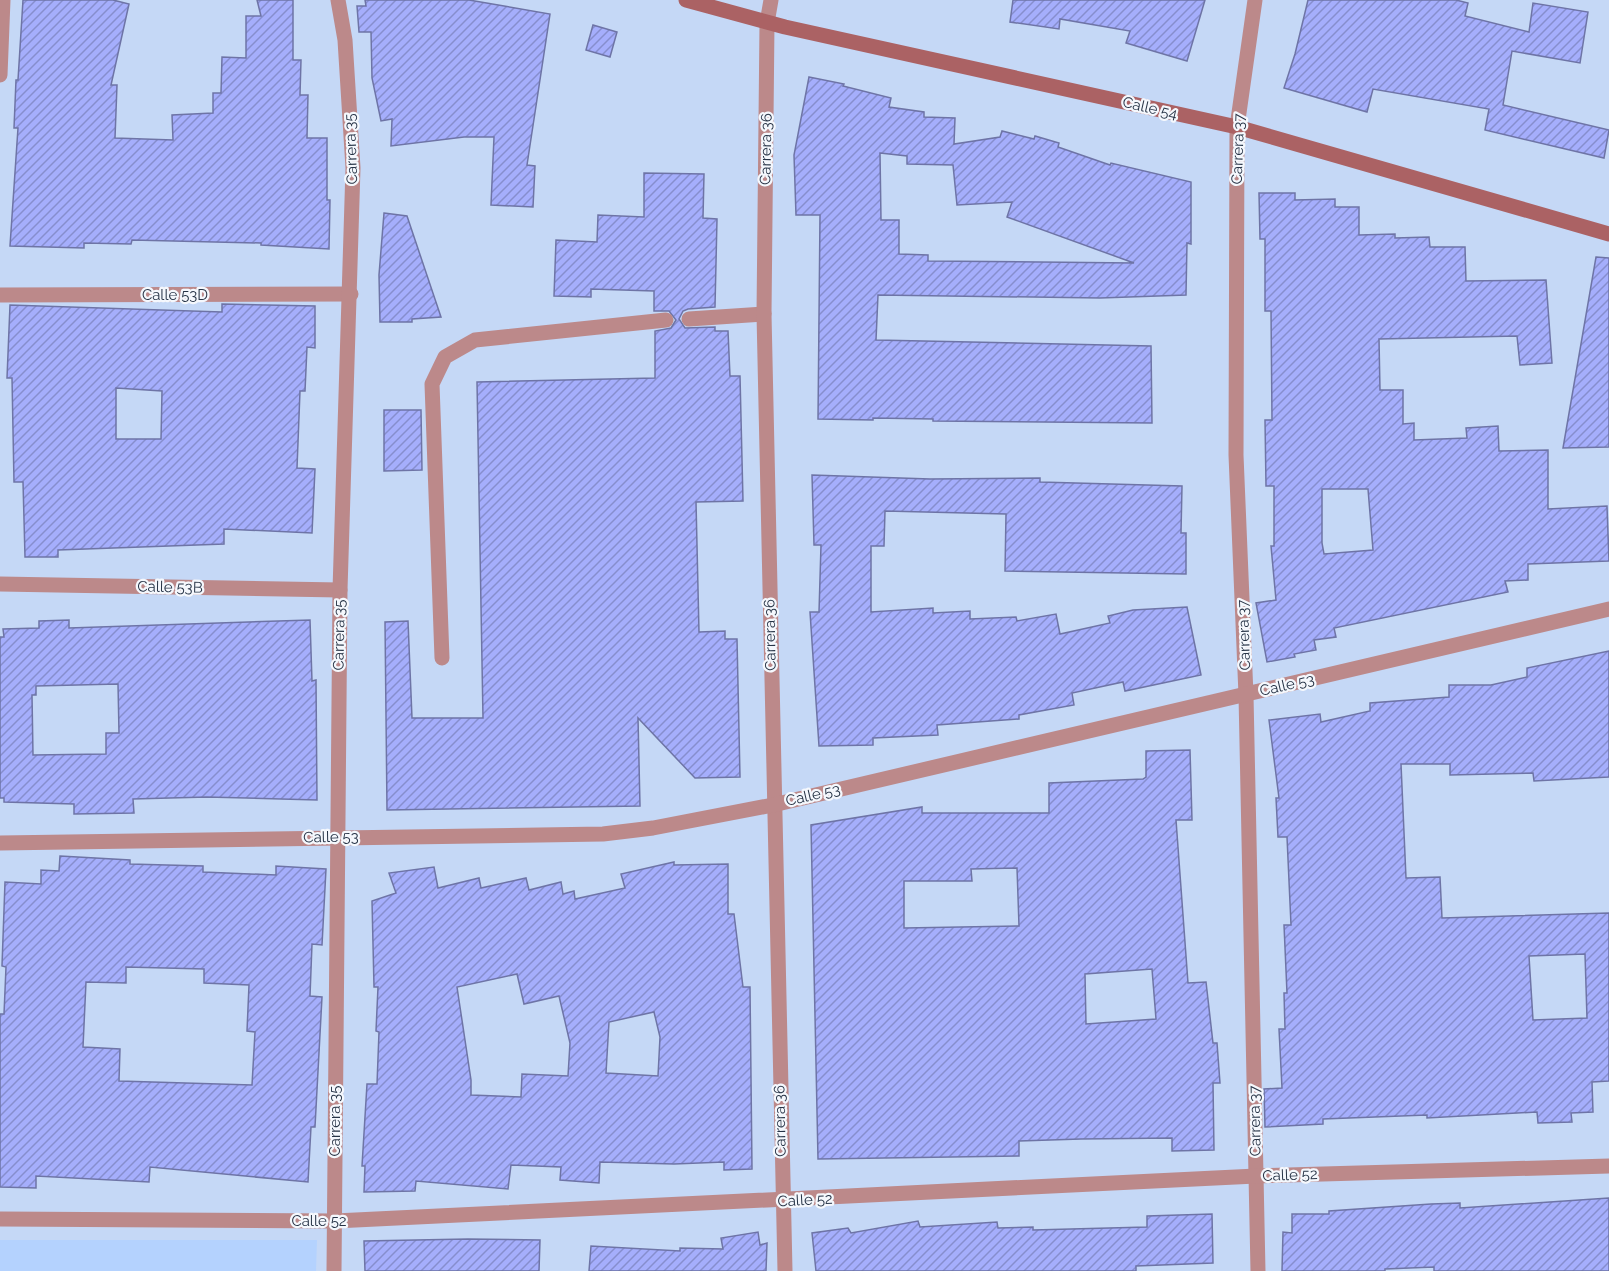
<svg xmlns="http://www.w3.org/2000/svg" width="1609" height="1271" viewBox="0 0 1609 1271" font-family="Raleway,sans-serif">
<style>
.built{fill:#b4d2fe}
.building{fill:url(#building-hatch);stroke:#6e74a6;stroke-width:1.5;fill-rule:evenodd}
.lines{fill:none;stroke-linecap:round;stroke-linejoin:round}
.lane{stroke:#bc898a;stroke-width:15}
.street{stroke:#bc898a;stroke-width:15}
.secondary{stroke:#ab6264;stroke-width:15}
.labels{text-anchor:middle;dominant-baseline:central;stroke-width:4.5;stroke-linejoin:round;paint-order:stroke}
.street-label{font-size:15px;fill:#263346;stroke:#f5f8fd}
</style>
<defs>
<pattern id="building-hatch" width="6" height="6" patternUnits="userSpaceOnUse" patternTransform="scale(1.5)"><rect width="6" height="6" fill="#a5aefc"/><path d="M-1 1l2-2M0 6l6-6M5 7l2-2" fill="none" stroke="#868ece"/></pattern>
</defs>
<rect width="100%" height="100%" fill="#c5d8f6"/>
<polygon class="built" points="0,1240 317,1240 316,1271 0,1271"/>
<g class="building">
<polygon points="23,0 113,0 129,4 111,85 117,85 115,138 173,140 172,115 213,113 213,93 221,93 222,57 246,58 246,16 261,16 257,0 293,0 293,60 301,60 300,95 308,95 307,138 327,138 327,200 330,200 329,249 261,245 261,243 132,240 131,244 84,243 84,248 10,246 18,128 14,128 16,80 18,80"/>
<polygon points="365,0 469,0 550,14 527,165 535,166 533,207 491,205 494,137 464,137 391,146 392,119 381,121 372,78 371,32 359,32 357,6 366,6"/>
<polygon points="1013,0 1205,0 1187,61 1126,43 1130,31 1060,19 1059,29 1010,22"/>
<polygon points="1308,0 1456,0 1468,3 1465,16 1529,32 1533,3 1588,12 1580,63 1512,51 1503,105 1609,130 1604,158 1485,130 1489,109 1373,89 1367,112 1284,88 1295,54"/>
<polygon points="593,25 617,32 610,57 586,50"/>
<path d="M809,77L844,84L843,86L891,98L889,107L924,112V117L955,118L954,144L1000,137L1002,131L1034,139L1035,136L1059,143L1058,147L1110,165L1111,163L1191,182V244L1187,243L1186,295L1100,298L878,295L876,340L1151,346L1152,423L933,421V419L873,418V420L818,419L820,215H796L794,155ZM880,153L907,156V164L953,165L957,205L1012,202L1007,217L1134,263L928,261V255L899,254V220H881Z"/>
<polygon points="644,173 704,174 703,218 717,219 715,307 688,309 683,311 679,319 685,328 715,327 715,331 728,331 730,376 740,376 743,501 696,502 699,632 725,631 725,639 737,639 740,777 695,778 638,718 640,806 387,810 385,622 408,621 412,718 483,718 477,382 655,378 655,331 671,328 676,320 669,311 654,311 654,291 591,289 591,297 554,296 556,240 597,242 598,215 644,217"/>
<path d="M1259,193H1295V200L1335,199V207H1359V235L1395,234V238L1429,237L1430,247H1465L1466,281L1546,280L1552,363L1520,365L1517,336L1379,339L1380,390H1403V424L1414,423V440L1467,438L1466,428L1498,426L1499,451L1548,450V509L1607,506L1609,561L1528,564V580L1505,581L1508,592L1334,628L1336,637L1314,640L1316,650L1294,654L1295,657L1267,662L1256,603L1276,600L1271,546H1274V486H1266L1265,420H1272L1271,311H1265V239H1260ZM1322,489H1368L1373,550L1324,554L1322,543Z"/>
<polygon points="384,213 407,216 441,317 412,319 412,322 380,322 379,275"/>
<polygon points="1596,257 1609,258 1609,447 1563,448"/>
<path d="M222,304L315,306V348L307,347L305,391H300L297,468L315,469L312,533L224,529V544L58,550V557H25L23,482H14L12,378H7L10,305L222,312ZM116,388L162,391L161,439H116Z"/>
<polygon points="384,410 421,410 422,470 384,471"/>
<polygon points="812,475 930,479 1040,478 1040,482 1182,486 1181,533 1186,533 1186,574 1005,571 1006,514 885,511 884,546 871,546 871,612 933,608 933,613 970,611 970,619 1016,617 1017,621 1056,614 1060,634 1110,623 1108,616 1133,610 1187,607 1201,675 1125,691 1123,682 1072,693 1074,705 1019,715 1019,719 937,725 938,735 873,738 873,745 819,746 810,612 819,612 821,545 814,545"/>
<path d="M69,620V628L310,620L312,681L316,680L317,800L207,797L133,799L134,813L74,814V804L4,802V798H0V637H4L3,629L39,628V621ZM118,684L119,733H106V754L33,755L32,695H36V686Z"/>
<path d="M1609,651V777L1534,781L1533,773L1450,775V764H1401L1406,878L1440,877L1442,918L1609,913V1081L1592,1082L1593,1112L1571,1113L1572,1122L1538,1123L1537,1112L1427,1118V1115L1323,1119V1124L1265,1127L1264,1089L1282,1088L1279,1029H1285L1284,993H1287L1284,925H1291L1287,837H1278L1276,798H1279L1269,720L1320,714L1321,722L1370,711V703L1449,697V685H1491L1527,677V668ZM1585,954L1587,1018L1533,1020L1529,956Z"/>
<path d="M1190,750L1192,820H1176L1188,983L1206,982L1213,1043H1217L1220,1083H1213L1214,1150L1172,1151V1138L1081,1139L1019,1141V1156L818,1159L811,825L922,807V813H1049V783L1143,779L1146,777V751ZM1017,868L1019,926L904,928V881H972L971,869ZM1152,969L1156,1019L1086,1024L1085,974Z"/>
<path d="M60,856L130,860V864L203,866V872L276,875V866L326,869L322,945L312,944L310,996L322,997L315,1127H311L308,1182L150,1167L149,1182L36,1176V1188L0,1187V1014H4L6,967L2,966L5,882L41,884V870L59,871ZM126,967L204,969V983L249,985L247,1031L255,1032L252,1085L119,1081L120,1049L83,1047L86,982L126,983Z"/>
<path d="M674,862V865L728,864V914H734L743,987H750L752,1169L724,1170V1162L674,1164L600,1162L599,1183L560,1180L561,1167L511,1165L508,1189L416,1181L415,1191L364,1192L365,1166H362L367,1084H377L379,1032L376,1031L378,987H374L372,901L396,893L389,873L434,867L438,888L479,878L481,888L526,878L529,890L561,882L563,894L574,891L575,899L625,888L621,874ZM517,974L524,1004L559,996L570,1043L568,1076L522,1074L521,1097L471,1095V1080L457,987ZM654,1012L660,1037L658,1076L606,1073L609,1022Z"/>
<polygon points="1609,1198 1609,1271 1434,1271 1434,1267 1385,1269 1385,1271 1282,1271 1283,1232 1292,1233 1292,1214 1329,1214 1329,1211 1431,1204 1460,1203 1460,1208"/>
<polygon points="1212,1214 1213,1263 1136,1266 1136,1271 816,1271 812,1233 848,1228 851,1233 918,1221 920,1227 997,1222 998,1228 1033,1227 1033,1230 1147,1227 1147,1216"/>
<polygon points="758,1232 760,1245 767,1243 766,1271 589,1271 591,1246 680,1251 680,1248 723,1249 721,1238"/>
<polygon points="468,1239 540,1240 539,1271 365,1271 364,1241"/>
</g>
<g class="lines">
<g class="lane">
<polyline points="689,319 764,314"/>
<polyline points="442,658 432,384 445,357 475,340 666,320"/>
</g>
<g class="street">
<polyline points="771,0 767,23 764,314 785,1271"/>
<polyline points="1255,0 1237,127 1236,455 1246,695 1258,1271"/>
<polyline points="0,75 3,0"/>
<polyline points="0,295 351,294"/>
<polyline points="0,584 340,590"/>
<polyline points="0,843 603,834 653,828 773,805 1609,609"/>
<polyline points="0,1219 335,1221 1256,1176 1609,1166"/>
<polyline points="334,1271 340,590 353,168 345,40 338,0"/>
</g>
<polyline class="secondary" points="686,0 785,27 1237,127 1609,234"/>
</g>
<g class="labels">
<g class="street-label">
<text transform="translate(1150 108) rotate(13)">Calle 54</text>
<text transform="translate(351 149) rotate(-92)">Carrera 35</text>
<text transform="translate(766 149) rotate(-89)">Carrera 36</text>
<text transform="translate(1238 149) rotate(-88)">Carrera 37</text>
<text x="175" y="295">Calle 53D</text>
<text transform="translate(170 587) rotate(1)">Calle 53B</text>
<text transform="translate(339 635) rotate(-89)">Carrera 35</text>
<text transform="translate(770 635) rotate(-91)">Carrera 36</text>
<text transform="translate(1244 635) rotate(-92)">Carrera 37</text>
<text transform="translate(1287 685) rotate(-13)">Calle 53</text>
<text transform="translate(813 795) rotate(-13)">Calle 53</text>
<text transform="translate(331 837) rotate(-1)">Calle 53</text>
<text transform="translate(335 1121) rotate(-90)">Carrera 35</text>
<text transform="translate(780 1121) rotate(-91)">Carrera 36</text>
<text transform="translate(1255 1121) rotate(-91)">Carrera 37</text>
<text transform="translate(1290 1175) rotate(-2)">Calle 52</text>
<text transform="translate(805 1200) rotate(-3)">Calle 52</text>
<text x="319" y="1221">Calle 52</text>
</g>
</g>
</svg>
